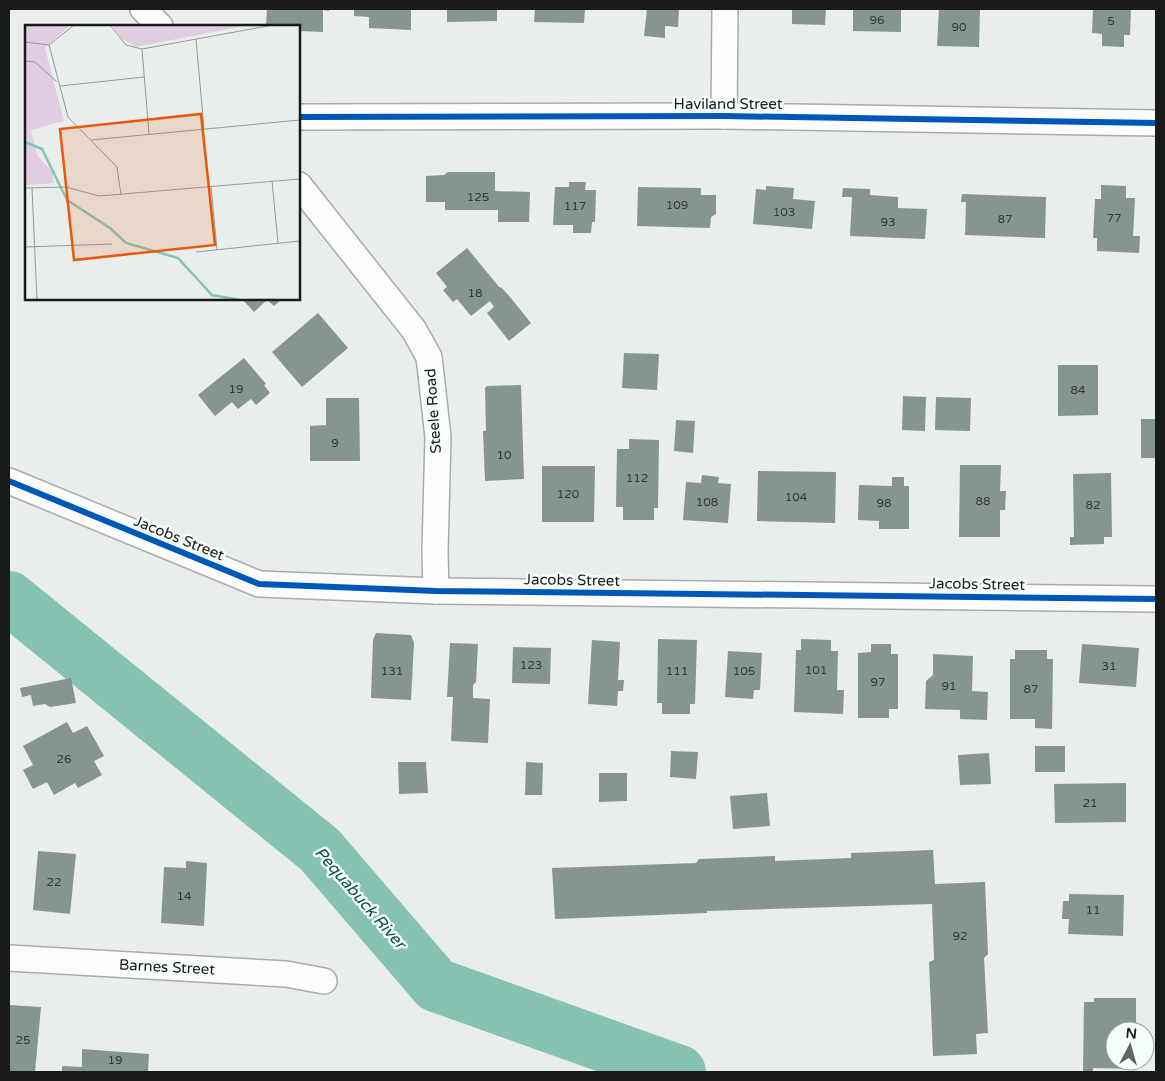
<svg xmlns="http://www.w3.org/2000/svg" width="1165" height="1081" viewBox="0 0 1165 1081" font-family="'Varela Round',sans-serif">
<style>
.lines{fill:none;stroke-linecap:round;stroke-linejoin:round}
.river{stroke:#86c2b1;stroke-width:54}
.building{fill:#869591}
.minor-casing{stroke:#a7aba9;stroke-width:28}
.minor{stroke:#fcfcfc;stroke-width:25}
.cycleway-casing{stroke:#f5fdfa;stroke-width:9}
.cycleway{stroke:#0057b8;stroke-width:6}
.labels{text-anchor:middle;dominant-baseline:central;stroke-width:5;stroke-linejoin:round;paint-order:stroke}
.number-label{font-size:12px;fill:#333937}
.street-label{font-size:15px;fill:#171a19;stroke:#f5fdfa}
.water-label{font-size:16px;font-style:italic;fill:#065041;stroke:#f5fdfa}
.inset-river{fill:none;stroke:#86c2b1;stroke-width:2.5}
.inset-road{fill:none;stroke:#959998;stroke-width:1}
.view{fill:#e8590c;fill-opacity:0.15;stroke:#e8590c;stroke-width:2.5}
.inset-edge{fill:none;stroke:#171a19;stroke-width:2.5}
</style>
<rect width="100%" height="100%" fill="#e9eeec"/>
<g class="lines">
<polyline class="river" points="9,598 320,850 436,985 679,1072"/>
</g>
<g class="building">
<polygon points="267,9 329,9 329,11 323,10 323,32 299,31 299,26 266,26"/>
<polygon points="354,9 411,9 411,30 369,28 369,17 354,16"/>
<polygon points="447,9 497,9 497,21 447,22"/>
<polygon points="535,9 585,9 584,23 534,22"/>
<polygon points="647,9 679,9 678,27 665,26 665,38 644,36"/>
<polygon points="792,9 826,9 825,25 792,24"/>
<polygon points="853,9 901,9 901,32 853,31"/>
<polygon points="939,9 980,9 979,47 937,46"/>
<polygon points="1093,9 1131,9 1130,35 1124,35 1124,47 1102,46 1102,34 1092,33"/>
<polygon points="448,172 495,172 495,191 530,192 529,222 498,222 498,210 445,210 445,202 426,202 426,176 444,175"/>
<polygon points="569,182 586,182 585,190 596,190 595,222 592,222 591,233 573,233 573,225 553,225 555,187 569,187"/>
<polygon points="1101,185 1126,186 1126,198 1135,198 1133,236 1140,236 1139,253 1097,251 1097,238 1093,238 1095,199 1101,199"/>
<polygon points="766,186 794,188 793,199 815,201 812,229 753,224 756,189 766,190"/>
<polygon points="638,187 701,188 701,195 716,195 716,214 711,217 710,228 637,226"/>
<polygon points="843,188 870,189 870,195 898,197 898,208 927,209 925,239 850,236 852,197 842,197"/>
<polygon points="962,194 1046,197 1045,238 965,235 966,202 961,202"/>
<polygon points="467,248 500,288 501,287 510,297 531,323 509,341 487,313 494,307 490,301 471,316 457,299 453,302 443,290 447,287 436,273"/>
<polygon points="242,299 282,299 274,306 267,300 254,312"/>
<polygon points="318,313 348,348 302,387 272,352"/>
<polygon points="624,353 659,354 657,390 622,388"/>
<polygon points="244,358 266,384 264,385 270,393 256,405 251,399 238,409 232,402 215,416 198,395"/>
<polygon points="1058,365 1098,365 1098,415 1058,416"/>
<polygon points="521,385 524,479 485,481 483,431 486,431 485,388 487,386"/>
<polygon points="903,396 926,397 925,431 902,430"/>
<polygon points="936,397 971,398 970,431 935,430"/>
<polygon points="326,398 359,398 360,461 310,461 310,426 326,425"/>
<rect x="1141" y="419" width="15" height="39"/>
<polygon points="676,420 695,421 693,453 674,451"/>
<polygon points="629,439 659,440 658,508 654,508 654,520 623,520 623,507 616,507 617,449 629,449"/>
<polygon points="960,465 1001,465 1000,491 1006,491 1005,510 1000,510 1000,537 959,537"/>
<polygon points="542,466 595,466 594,522 542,522"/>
<polygon points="758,471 836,472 835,523 757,521"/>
<polygon points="1111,473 1112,537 1104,537 1104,544 1070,545 1070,537 1074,537 1073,474"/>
<polygon points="702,475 719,477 718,483 731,484 728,523 683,520 686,482 701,483"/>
<polygon points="892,477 904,477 904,486 909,486 909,529 879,529 879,521 858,520 859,485 892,486"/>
<polygon points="376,633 411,635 414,643 411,700 371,698 373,640"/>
<polygon points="658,639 697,640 695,704 690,704 690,714 662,714 662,703 657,703"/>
<polygon points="801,639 831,640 831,651 838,651 837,690 844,690 843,714 794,712 796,650 801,650"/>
<polygon points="592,640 620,642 618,680 624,680 623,691 618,691 617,706 588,704"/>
<polygon points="450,643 478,644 476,682 473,685 473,698 490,699 488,743 451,741 453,697 447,697"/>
<polygon points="871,644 891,644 891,654 898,654 898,709 889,709 889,718 858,718 858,653 871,652"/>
<polygon points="1082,644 1139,648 1136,687 1079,683"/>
<polygon points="513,647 551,648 550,684 512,683"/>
<polygon points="1015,650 1047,650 1047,659 1053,659 1052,729 1035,728 1035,719 1010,719 1010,659 1015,659"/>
<polygon points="728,651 762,653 760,690 754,690 753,699 725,697"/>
<polygon points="933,654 973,656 972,691 988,692 987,720 960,719 960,710 925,709 926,681 933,675"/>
<polygon points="71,678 76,703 50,707 45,704 33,706 31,695 22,697 20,688"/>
<polygon points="67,722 73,733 87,726 104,756 94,761 102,775 78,788 75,783 54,795 47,782 33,789 23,770 33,765 23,746"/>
<rect x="1035" y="746" width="30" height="26"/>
<polygon points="671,751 698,752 696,779 670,777"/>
<polygon points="989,753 991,784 960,785 958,755"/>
<polygon points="398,762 426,762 428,793 399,794"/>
<polygon points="526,762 543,763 542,795 525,795"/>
<polygon points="599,773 627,773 627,801 599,802"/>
<polygon points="1126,783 1126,822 1055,823 1054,784"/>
<polygon points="767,793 770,826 733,829 730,796"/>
<polygon points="933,850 935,884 985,882 988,954 984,958 988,1033 976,1034 977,1054 933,1056 929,962 934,960 932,904 707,911 707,913 555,919 552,868 696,863 699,859 775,856 775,861 851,858 851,853"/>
<polygon points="38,851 76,854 70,914 33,910"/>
<polygon points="186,861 207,863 204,926 161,923 164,867 186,868"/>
<polygon points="1069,894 1124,895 1123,936 1068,934 1069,919 1062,919 1063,901 1069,901"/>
<polygon points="1094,998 1136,998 1136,1031 1115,1031 1115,1061 1136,1061 1135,1069 1093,1068 1093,1071 1083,1071 1084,1002 1094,1002"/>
<polygon points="9,1005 41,1007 35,1072 9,1072"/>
<polygon points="82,1049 149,1054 148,1072 62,1072 62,1066 82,1067"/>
</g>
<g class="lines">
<g class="minor-casing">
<g id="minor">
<polyline points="143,9 160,26"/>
<polyline points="724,116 725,9"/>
<polyline points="299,117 724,116 1156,123"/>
<polyline points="299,185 414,330 429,357 438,437 435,551 436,591"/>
<polyline points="9,481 259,584 436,591 1156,599"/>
<polyline points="9,958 286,974 324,981"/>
</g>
</g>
<use href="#minor" class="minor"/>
<g class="cycleway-casing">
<g id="cycleway">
<polyline points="299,117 724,116 1156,123"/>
<polyline points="9,481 259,584 436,591 1156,599"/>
</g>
</g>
<use href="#cycleway" class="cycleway"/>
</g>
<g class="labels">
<g class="number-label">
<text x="877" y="20">96</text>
<text x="1111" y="21">5</text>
<text x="959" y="27">90</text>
<text x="478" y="197">125</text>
<text x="677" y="205">109</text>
<text x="575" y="206">117</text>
<text x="784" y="212">103</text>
<text x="1114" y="218">77</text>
<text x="1005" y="219">87</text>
<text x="888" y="222">93</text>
<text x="475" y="293">18</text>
<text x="236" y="389">19</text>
<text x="1078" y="390">84</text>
<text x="335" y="443">9</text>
<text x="504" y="455">10</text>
<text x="637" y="478">112</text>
<text x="568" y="494">120</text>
<text x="796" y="497">104</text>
<text x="983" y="501">88</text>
<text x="707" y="502">108</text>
<text x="884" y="503">98</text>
<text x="1093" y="505">82</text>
<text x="531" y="665">123</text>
<text x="1109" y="666">31</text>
<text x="816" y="670">101</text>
<text x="392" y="671">131</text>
<text x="677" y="671">111</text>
<text x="744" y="671">105</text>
<text x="878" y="682">97</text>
<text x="949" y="686">91</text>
<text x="1031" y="689">87</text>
<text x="64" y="759">26</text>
<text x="1090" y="803">21</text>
<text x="54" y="882">22</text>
<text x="184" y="896">14</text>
<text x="1093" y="910">11</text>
<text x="960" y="936">92</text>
<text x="23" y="1040">25</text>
<text x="115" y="1060">19</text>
</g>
<g class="street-label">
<text x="728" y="104">Haviland Street</text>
<text transform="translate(433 411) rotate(-94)">Steele Road</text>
<text transform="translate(179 538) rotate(22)">Jacobs Street</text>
<text transform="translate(572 580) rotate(1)">Jacobs Street</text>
<text transform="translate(977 584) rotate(1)">Jacobs Street</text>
<text transform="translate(167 967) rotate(3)">Barnes Street</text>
</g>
<g class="water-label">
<text transform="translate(360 898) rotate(49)">Pequabuck River</text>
</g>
</g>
<g transform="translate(25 25)">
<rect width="275" height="275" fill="#e9eeec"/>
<path d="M0,0H45L20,23L39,96L6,105L12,130L27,146L29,158L22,159L0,160ZM87,0H219V1L111,22L96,13Z" fill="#e1cde2"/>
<path class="inset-river" d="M0,117L17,124L42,175L85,203L101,218L153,233L187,270L215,275M225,275H251"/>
<path class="inset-road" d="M85,0L101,20L117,24L248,0M171,14L179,104M0,17L24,20M24,20L43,92L92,142L96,170M24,20L49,0M117,24L124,109M0,36L10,37L32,57M35,61L119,52M66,115L275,95M247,156L253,218M186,162L192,225M0,163L41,162L74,171L275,154M7,163L12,275M0,222L87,219M171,227L275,216"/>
<path class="view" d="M176,89L190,220L49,235L35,104Z"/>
<rect width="275" height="275" class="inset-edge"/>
</g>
<rect width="1165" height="1081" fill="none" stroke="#171a19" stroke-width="20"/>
<g transform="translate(1130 1046) rotate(6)"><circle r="24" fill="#f5fdfa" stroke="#9ca2a0"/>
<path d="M0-4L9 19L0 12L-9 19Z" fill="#606463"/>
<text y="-8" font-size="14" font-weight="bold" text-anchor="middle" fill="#171a19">N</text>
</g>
</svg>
